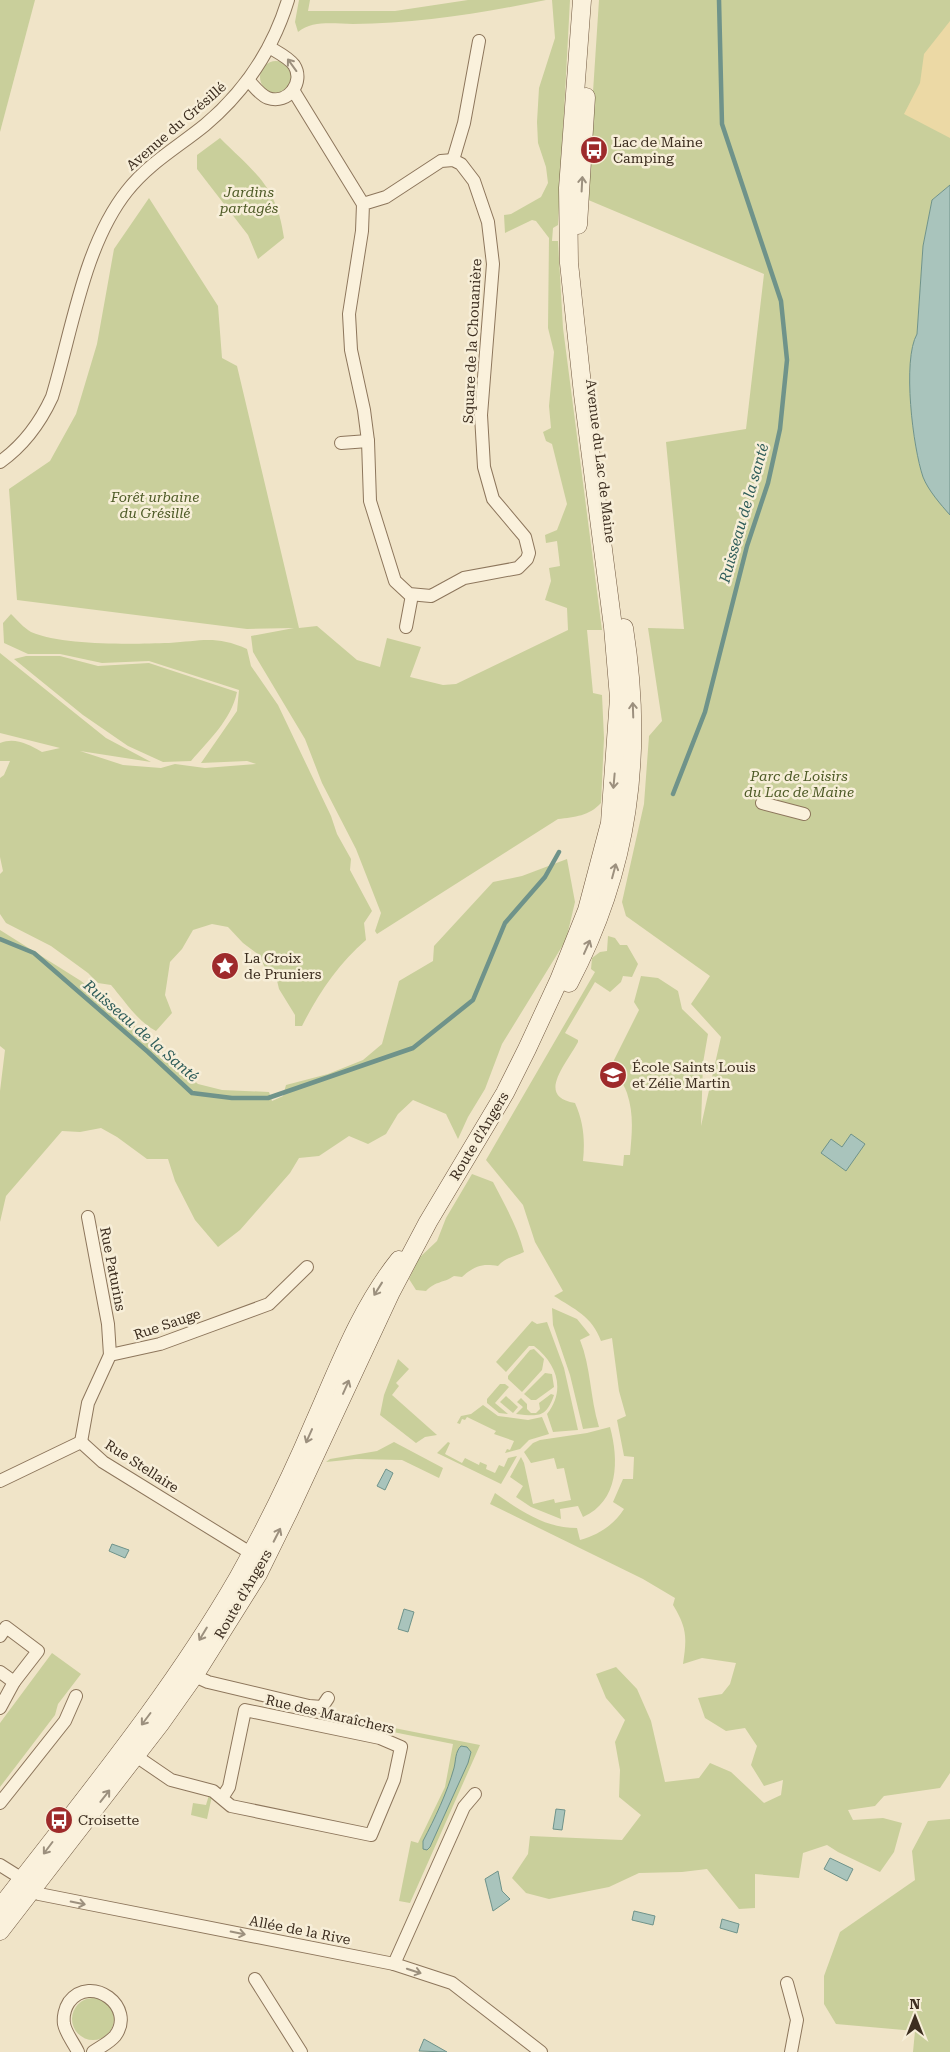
<svg xmlns="http://www.w3.org/2000/svg" width="950" height="2052" viewBox="0 0 950 2052" font-family="'Roboto Serif',serif">
<style>
.green{fill:#c9cf9b}
.sand{fill:#ecd9a5}
.water{fill:#a9c4bc;stroke:#6f938a}
.lines{fill:none;stroke-linecap:round;stroke-linejoin:round}
.stream{stroke:#6f938a;stroke-width:4.5}
.street-casing{stroke:#8d765c;stroke-width:14}
.secondary-casing{stroke:#6f573f;stroke-width:19}
.street{stroke:#faf1dc;stroke-width:12}
.secondary{stroke:#faf1dc;stroke-width:18}
.oneway{stroke:#9c907e}
.labels{text-anchor:middle;dominant-baseline:central;stroke-width:5;stroke-linejoin:round;paint-order:stroke}
.street-label{font-size:14px;fill:#3d2e20;stroke:#f7eed8}
.poi-label{font-size:14px;fill:#3d2e20;stroke:#f7eed8;text-anchor:start}
.park-label{font-size:14px;font-style:italic;fill:#4d5a26;stroke:#f7eed8}
.water-label{font-size:15px;font-style:italic;fill:#2f5d5a;stroke:#f7eed8}
</style>
<rect width="100%" height="100%" fill="#f0e4c8"/>
<g class="green">
<polygon points="0,0 35,0 0,132"/>
<path d="M299,0H310L308,11H395L468,0H546C483,13 417,24 353,24C334,24 313,20 298,32L295,22Z"/>
<path d="M552,0H570L558,225L553,228L552,241H558L563,328L602,630H587L593,693L602,695L604,738L601,803C589,816 575,817 558,819L377,934L375,931L381,913L356,849L322,783L305,739L253,652L251,636L294,628L247,629L17,600L9,489L50,461L76,414L97,344L114,249L149,198L218,306L222,358L237,366L299,628L317,626L357,660L380,667L387,638L421,647L410,677L443,685L456,684L568,630L567,608L545,600L551,581L549,568L560,566L557,541L546,543L545,535L557,530L567,504L552,444L546,441L543,432L551,428L549,406L554,352L548,328L549,238L536,221L532,220L505,233L504,215L511,214L541,197L548,183L546,167L538,143L537,122L539,88L555,38Z"/>
<path d="M599,0H950V185L932,200L923,246L917,334C902,360 913,449 923,477C928,490 942,504 950,515V1773L940,1788L884,1796L875,1806L848,1810L853,1820L883,1818L902,1823L894,1852L880,1872L838,1852L827,1845L803,1853L799,1878L755,1874V1908L739,1909L707,1869L682,1872L639,1873L609,1887L549,1899L526,1893L512,1878L528,1854L530,1836L622,1840L641,1815L619,1797L620,1770L615,1742L625,1720L606,1698L596,1674L616,1667L637,1689L651,1721L665,1782L699,1778L710,1763L731,1772L764,1803L781,1795L783,1780L764,1786L751,1765L757,1746L745,1728L726,1731L705,1718L698,1698L722,1694L730,1684L736,1663L702,1658L683,1664C687,1637 687,1628 673,1605L675,1598L643,1579L490,1504L495,1493C521,1511 545,1528 577,1528L580,1540C598,1535 614,1525 624,1509L613,1502L623,1479H633L634,1457L624,1456L617,1420L626,1416L619,1391L612,1338L601,1341C592,1316 574,1309 554,1296L563,1291L535,1242L523,1205L486,1160L595,972L591,969L592,958L600,952L607,951L608,936L615,938L620,945H627L638,964L632,977L623,976L621,982L610,992L595,982L565,1033L578,1040V1042C567,1063 535,1097 575,1103C584,1123 585,1141 583,1161L623,1166L624,1155H630C632,1133 634,1114 627,1093C623,1081 613,1073 614,1060L639,1010L634,1002L641,976L658,978L678,991L682,1009L708,1034L703,1063L701,1126L721,1037L691,1004L710,976L626,916L622,902L644,804L649,736L662,721L648,628L684,629L666,442L746,429L764,274L586,199Z"/>
<circle cx="276" cy="77" r="16"/>
<path d="M220,138C255,173 277,186 284,238L258,259L248,235L197,169V155Z"/>
<path d="M11,614C17,620 24,628 31,632C64,646 132,644 169,643C201,641 216,635 247,649L251,666L278,705L331,816L337,834L351,859L350,870L372,911L364,923L366,940C339,963 318,994 302,1026H295V1015L279,989L275,972L268,974L259,955L243,943L228,927L212,924L193,930L182,949L170,962L165,995L172,1013L156,1031C138,1022 124,1000 111,985L98,983L88,973L51,946L6,923L0,914V874L3,871L0,857V778L4,775L10,761H0V743C15,737 28,744 42,752L60,748L0,733V653L106,738L151,762L80,751L123,765L161,768L175,764L205,768L256,764L247,761L201,763L237,711L239,690L149,661L102,663L60,654H28L4,643L3,623Z"/>
<path d="M26,656H60L98,666L149,663L237,692C231,720 209,740 191,761L163,762L128,746L83,715L14,659Z"/>
<polygon points="567,859 575,902 566,940 502,1044 485,1089 468,1117 458,1139 446,1114 413,1100 398,1114 386,1134 368,1144 349,1136 319,1156 299,1158 290,1173 240,1230 218,1247 195,1220 175,1181 168,1159 147,1159 117,1137 101,1128 80,1132 62,1131 6,1196 0,1222 0,1091 5,1050 0,1046 0,930 81,981 107,1001 198,1084 222,1090 269,1092 272,1101 283,1096 286,1085 328,1074 363,1060 382,1044 399,981 433,961 434,946 493,882 522,876"/>
<path d="M472,1174L493,1182C505,1205 518,1228 524,1252C514,1257 506,1257 498,1266C482,1263 474,1266 462,1277L454,1276C442,1284 437,1280 426,1291L416,1290L409,1279L419,1258L437,1241L446,1218Z"/>
<path d="M552,1308L577,1319L590,1335L580,1340C591,1367 590,1398 599,1427L583,1429L570,1375L553,1325Z"/>
<path d="M532,1321L537,1324L547,1322L564,1368L578,1430L553,1432L547,1414C566,1390 557,1364 534,1346H529L506,1372L496,1362Z"/>
<polygon points="534,1349 544,1359 542,1370 522,1392 508,1379 508,1376 530,1350"/>
<polygon points="398,1359 409,1369 396,1383 399,1386 392,1395 437,1435 425,1437 416,1443 380,1415 384,1395"/>
<polygon points="545,1373 552,1374 554,1387 536,1400 531,1400 524,1394"/>
<polygon points="500,1384 505,1384 509,1387 495,1403 508,1414 499,1413 487,1403 487,1399"/>
<path d="M551,1394L554,1395C546,1419 537,1416 516,1414L523,1407L517,1402L521,1398L527,1404V1409L531,1413H536L540,1409L539,1403Z"/>
<polygon points="506,1396 518,1407 513,1413 500,1402"/>
<polygon points="483,1405 498,1416 528,1420 542,1417 549,1434 529,1440 520,1449 505,1453 507,1449 510,1450 514,1441 494,1434 496,1431 467,1417 465,1420 462,1419 460,1424 457,1423 461,1416 471,1414"/>
<path d="M610,1427C619,1460 619,1501 583,1517L578,1506L560,1509L561,1519L531,1507L516,1497L523,1486L510,1477L521,1457L524,1463L533,1504L554,1499L555,1503L571,1500L564,1468L557,1469L554,1458L531,1463L524,1452L533,1443L540,1440L587,1433Z"/>
<polygon points="394,1442 443,1468 439,1478 402,1460 356,1459 326,1462 330,1459 377,1451"/>
<polygon points="448,1442 450,1443 445,1454 462,1463 465,1458 479,1465 480,1462 487,1465 486,1469 495,1473 499,1465 504,1467 508,1458 517,1456 501,1484 437,1453"/>
<polygon points="52,1653 81,1674 58,1704 55,1715 0,1787 0,1723"/>
<polygon points="394,1728 480,1745 410,1903 399,1901 411,1841 418,1843 445,1787 453,1744 393,1732"/>
<polygon points="209,1795 212,1796 207,1819 191,1815 193,1803 206,1805"/>
<polygon points="950,1819 950,2052 913,2052 915,2031 836,2024 824,2004 824,1976 840,1932 915,1880 912,1851 928,1821"/>
<circle cx="93" cy="2019" r="21"/>
</g>
<polygon class="sand" points="950,21 950,138 904,114 920,83 924,54"/>
<g class="water">
<path d="M950,185V515C941,505 928,490 923,477C913,448 902,360 917,334L923,246L932,200Z"/>
<polygon points="851,1134 865,1144 846,1171 821,1153 831,1139 842,1147"/>
<polygon points="386,1469 393,1473 385,1490 377,1486"/>
<polygon points="112,1544 129,1550 125,1558 109,1551"/>
<polygon points="404,1609 414,1612 408,1632 398,1629"/>
<path d="M461,1746L467,1747L471,1752L468,1763L430,1847L427,1850L423,1849V1841C435,1818 447,1793 454,1768C456,1760 455,1752 461,1746Z"/>
<polygon points="556,1809 565,1810 562,1830 553,1829"/>
<polygon points="830,1858 853,1869 847,1881 824,1869"/>
<polygon points="498,1871 502,1891 510,1899 493,1911 485,1879"/>
<polygon points="634,1911 655,1916 653,1925 632,1920"/>
<polygon points="722,1919 739,1924 737,1933 720,1928"/>
<polygon points="424,2039 447,2052 419,2051"/>
</g>
<g class="lines">
<g class="stream">
<polyline points="673,794 705,712 747,546 768,483 780,429 787,360 781,301 722,124 719,0"/>
<polyline points="0,939 34,953 148,1052 192,1093 232,1098 268,1098 413,1048 473,1000 505,923 545,877 559,852"/>
</g>
<g class="street-casing">
<g id="street">
<path d="M248,80C254,86 260,95 268,98C288,105 305,82 294,65C288,57 277,52 269,47"/>
<polyline points="293,90 363,204 386,197 441,161 453,160 461,164 474,181 488,222 493,264 481,415 484,467 493,499 525,537 529,553 527,559 518,568 464,578 431,596 409,594 395,581 370,501 368,441 364,410 351,350 349,314 362,231 363,204"/>
<polyline points="453,160 464,123 479,41"/>
<polyline points="341,443 368,441"/>
<path d="M0,462C24,445 40,423 52,397C72,331 84,245 127,191C149,163 178,147 205,125C244,92 273,49 288,0"/>
<polyline points="406,627 412,595"/>
<polyline points="762,803 804,814"/>
<polyline points="88,1217 108,1324 110,1355"/>
<polyline points="81,1442 88,1403 110,1355 160,1344 269,1304 307,1267"/>
<polyline points="0,1481 81,1442 103,1462 244,1549 258,1555"/>
<polyline points="0,1636 6,1627 38,1651 14,1682 0,1672"/>
<polyline points="188,1673 208,1682 309,1706 322,1707 328,1698"/>
<polyline points="0,1708 14,1682"/>
<polyline points="130,1752 171,1780 213,1791 231,1806 371,1835 394,1780 401,1747 380,1738 245,1710 229,1787 222,1798"/>
<polyline points="0,1803 65,1721 76,1696"/>
<polyline points="0,1865 16,1875 39,1894 394,1964 452,1983 541,2052"/>
<polyline points="394,1964 464,1807 475,1794"/>
<polyline points="255,1979 301,2052"/>
<polyline points="787,1983 797,2020 791,2052"/>
<path d="M78,2052C74,2043 66,2034 64,2024C63,2017 65,2008 69,2002C91,1973 137,2007 115,2036C109,2043 100,2047 93,2052"/>
</g>
</g>
<g class="secondary-casing">
<g id="secondary">
<polyline points="578,225 586,97"/>
<path d="M569,983C629,869 644,755 624,628"/>
<path d="M0,1908C83,1800 170,1696 238,1578C266,1528 292,1475 314,1423C339,1367 360,1309 399,1260"/>
<polyline points="0,1931 160,1724 194,1676 258,1574 289,1511 391,1292 428,1222 505,1093 527,1049 559,980 587,910 610,823 619,698 613,627 583,394 569,263 568,188 582,0"/>
</g>
</g>
<use href="#street" class="street"/>
<use href="#secondary" class="secondary"/>
</g>
<defs><path id="oneway-shaft" d="M-6 0H5M1.5-3L5.5 0L1.5 3" fill="none" stroke-width="1.6" stroke-linecap="round" stroke-linejoin="round" transform="scale(1.25)"/></defs>
<g class="oneway">
<use href="#oneway-shaft" transform="translate(292 65) rotate(-126)"/>
<use href="#oneway-shaft" transform="translate(582 184) rotate(-87)"/>
<use href="#oneway-shaft" transform="translate(633 710) rotate(-92)"/>
<use href="#oneway-shaft" transform="translate(614 781) rotate(95)"/>
<use href="#oneway-shaft" transform="translate(614 871) rotate(-75)"/>
<use href="#oneway-shaft" transform="translate(587 947) rotate(-66)"/>
<use href="#oneway-shaft" transform="translate(378 1289) rotate(122)"/>
<use href="#oneway-shaft" transform="translate(346 1387) rotate(-66)"/>
<use href="#oneway-shaft" transform="translate(309 1436) rotate(114)"/>
<use href="#oneway-shaft" transform="translate(277 1535) rotate(-63)"/>
<use href="#oneway-shaft" transform="translate(203 1634) rotate(121)"/>
<use href="#oneway-shaft" transform="translate(146 1719) rotate(127)"/>
<use href="#oneway-shaft" transform="translate(105 1796) rotate(-52)"/>
<use href="#oneway-shaft" transform="translate(48 1848) rotate(127)"/>
<use href="#oneway-shaft" transform="translate(78 1903) rotate(11)"/>
<use href="#oneway-shaft" transform="translate(238 1933) rotate(11)"/>
<use href="#oneway-shaft" transform="translate(414 1971) rotate(18)"/>
</g>
<defs>
<g id="bus-disc" transform="scale(1.4375)"><circle r="9.5" fill="#9e2a2b" stroke="#f7eed8"/><path d="M-5-6H5V4H4V6H2V4H-2V6H-4V4H-5ZM-3.5-4V0h7V-4ZM-3.5 1.2v1.5H-2V1.2ZM2 1.2v1.5H3.5V1.2Z" fill="#fff"/></g>
<g id="sight-disc" transform="scale(1.4375)"><circle r="9.5" fill="#9e2a2b" stroke="#f7eed8"/><path d="M0-6L1.8-2.2L6-1.7L2.9 1.2L3.7 5.4L0 3.3L-3.7 5.4L-2.9 1.2L-6-1.7L-1.8-2.2Z" fill="#fff"/></g>
<g id="school-disc" transform="scale(1.4375)"><circle r="9.5" fill="#9e2a2b" stroke="#f7eed8"/><path d="M0-5L7-2L0 1L-7-2ZM-4 1L0 2.5L4 1V4Q0 6-4 4Z" fill="#fff"/></g>
</defs>
<g fill-rule="evenodd">
<use href="#bus-disc" x="594" y="150"/>
<use href="#sight-disc" x="225" y="966"/>
<use href="#school-disc" x="613" y="1075"/>
<use href="#bus-disc" x="59" y="1820"/>
</g>
<g class="labels">
<g class="street-label">
<text transform="translate(176 126) rotate(-41)">Avenue du Grésillé</text>
<text transform="translate(472 341) rotate(-87)">Square de la Chouanière</text>
<text transform="translate(601 461) rotate(83)">Avenue du Lac de Maine</text>
<text transform="translate(479 1136) rotate(-59)">Route d'Angers</text>
<text transform="translate(113 1269) rotate(79)">Rue Paturins</text>
<text transform="translate(167 1324) rotate(-19)">Rue Sauge</text>
<text transform="translate(142 1466) rotate(33)">Rue Stellaire</text>
<text transform="translate(243 1594) rotate(-60)">Route d'Angers</text>
<text transform="translate(330 1714) rotate(13)">Rue des Maraîchers</text>
<text transform="translate(300 1930) rotate(11)">Allée de la Rive</text>
</g>
<g class="poi-label">
<text x="613" y="142">Lac de Maine<tspan x="613" dy="16">Camping</tspan></text>
<text x="244" y="958">La Croix<tspan x="244" dy="16">de Pruniers</tspan></text>
<text x="632" y="1067">École Saints Louis<tspan x="632" dy="16">et Zélie Martin</tspan></text>
<text x="78" y="1820">Croisette</text>
</g>
<g class="park-label">
<text x="249" y="192">Jardins<tspan x="249" dy="16">partagés</tspan></text>
<text x="155" y="497">Forêt urbaine<tspan x="155" dy="16">du Grésillé</tspan></text>
<text x="799" y="776">Parc de Loisirs<tspan x="799" dy="16">du Lac de Maine</tspan></text>
</g>
<g class="water-label">
<text transform="translate(744 513) rotate(-74)">Ruisseau de la santé</text>
<text transform="translate(141 1031) rotate(41)">Ruisseau de la Santé</text>
</g>
</g>
<g transform="translate(915 2017)" stroke="#f7eed8" stroke-width="4" paint-order="stroke">
<path d="M0-4L9 19L0 12L-9 19Z" fill="#3d2e20"/>
<text y="-8" font-size="14" font-weight="bold" text-anchor="middle" fill="#3d2e20">N</text>
</g>
</svg>
